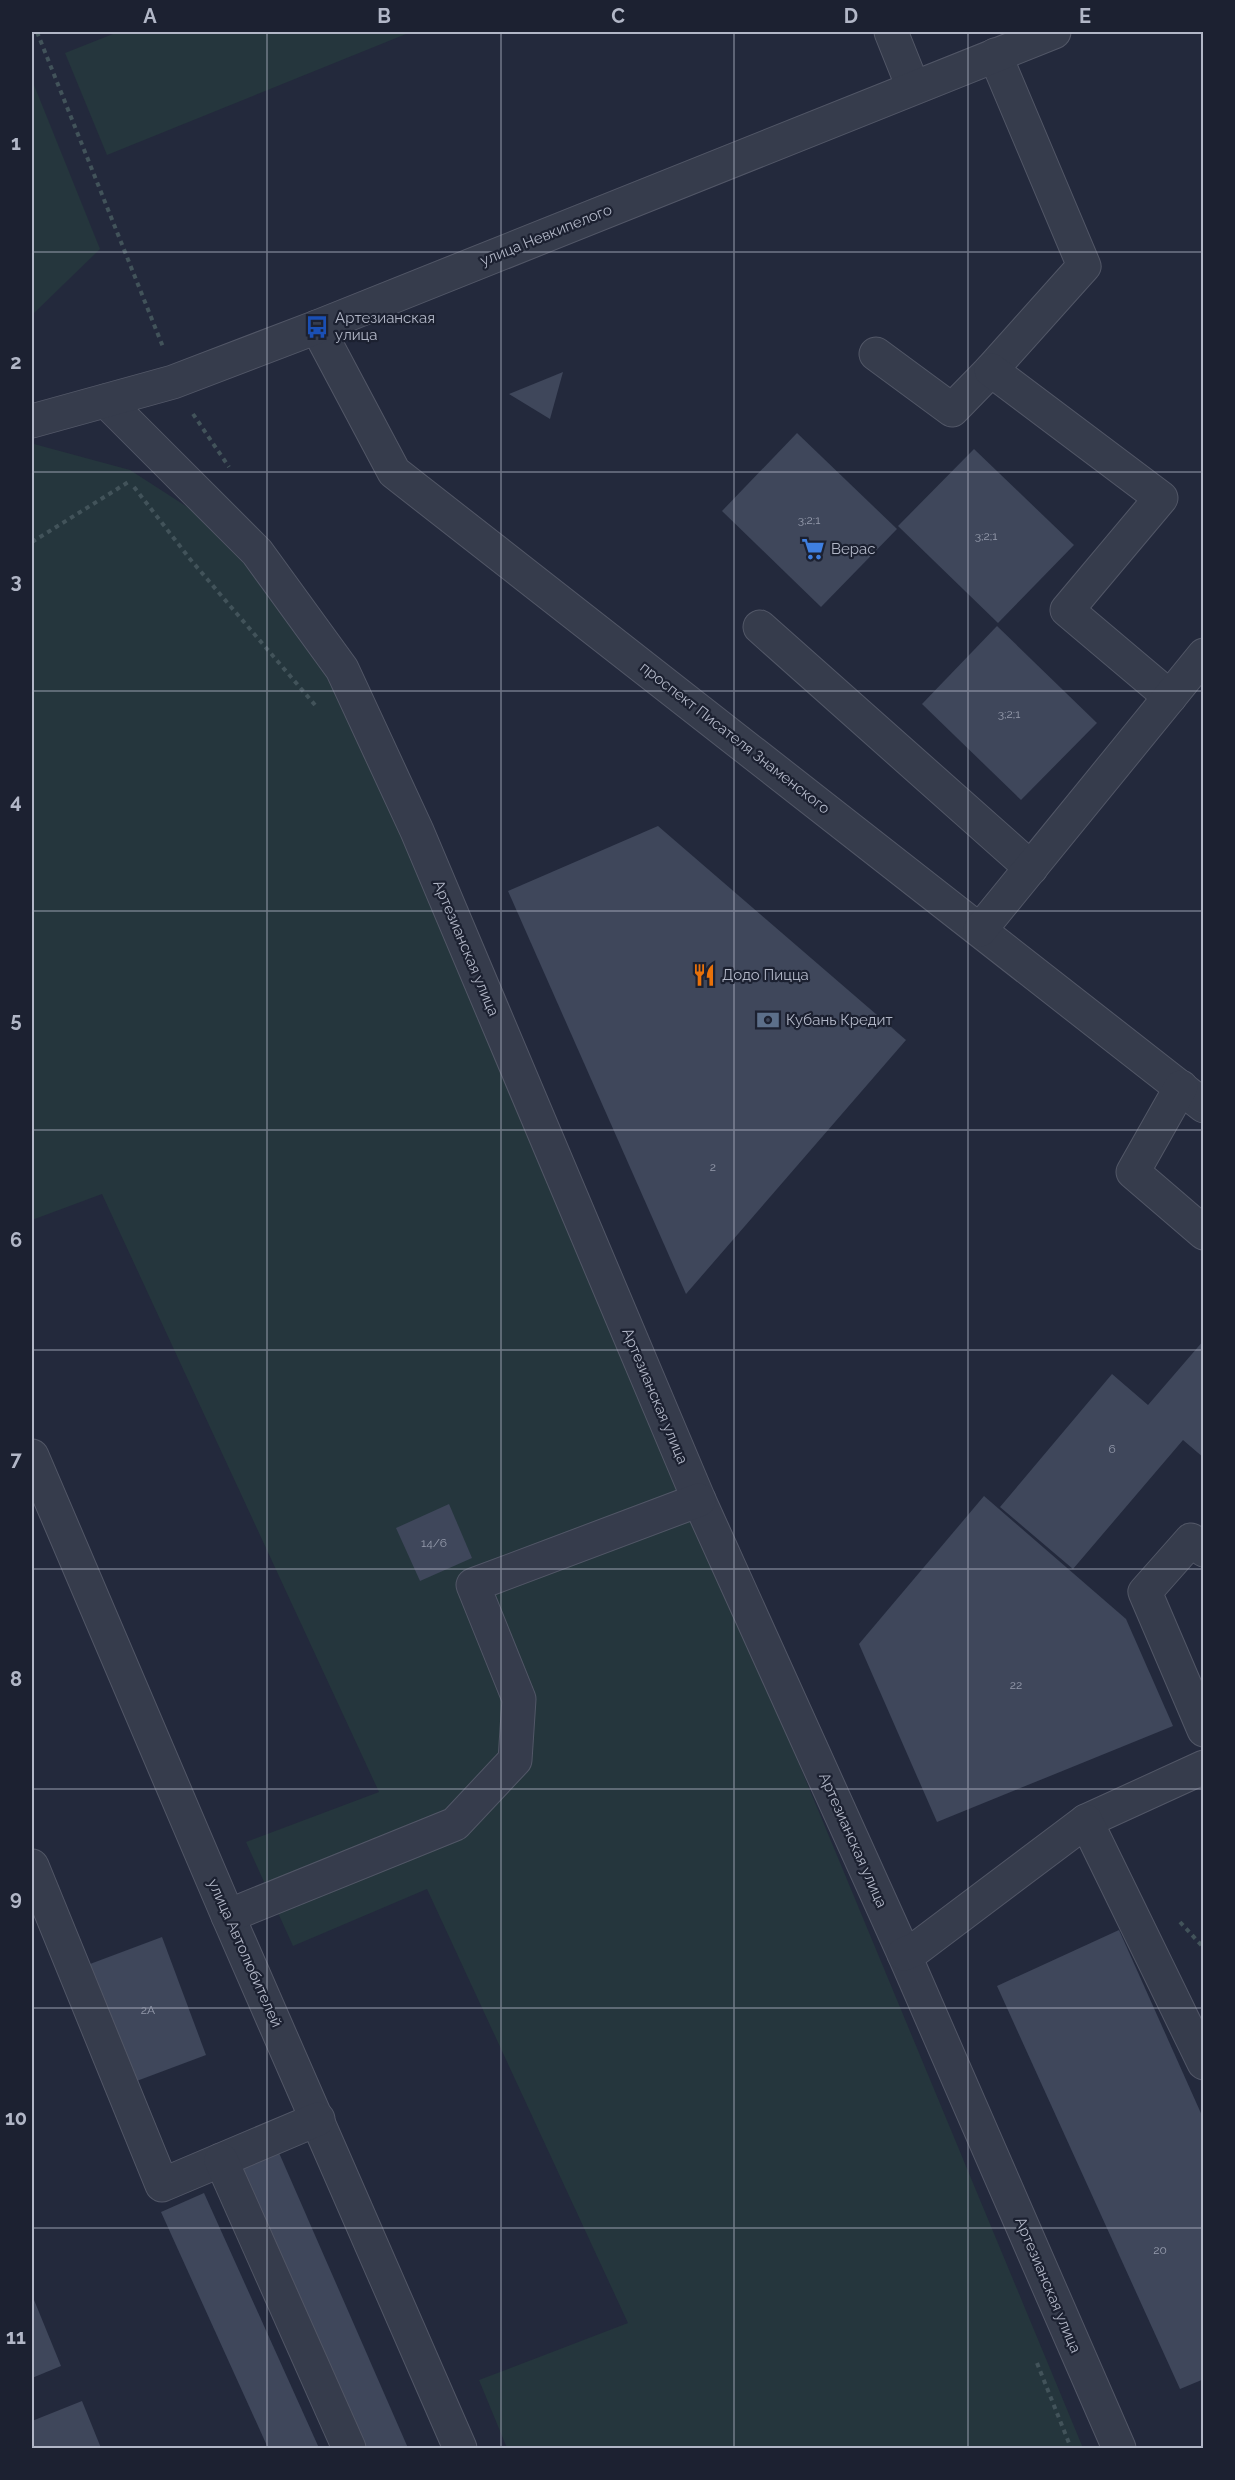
<svg xmlns="http://www.w3.org/2000/svg" width="1235" height="2480" viewBox="0 0 1235 2480" font-family="Raleway,sans-serif">
<style>
.green{fill:#25363d}
.building{fill:#3f475b}
.lines{fill:none;stroke-linecap:round;stroke-linejoin:round}
.minor-casing{stroke:#525767;stroke-width:35}
.path{stroke:#42535a;stroke-width:4;stroke-dasharray:4.5 4.5;stroke-linecap:butt}
.minor{stroke:#363c4c;stroke-width:33}
.grid{fill:none;stroke:#b2b7c7;stroke-width:1.5;stroke-opacity:0.55}
.labels{text-anchor:middle;dominant-baseline:central;stroke-width:4.5;stroke-linejoin:round;paint-order:stroke}
.number-label{font-size:12px;fill:#959bac}
.street-label{font-size:15px;fill:#b2b7c7;stroke:#1c2131}
.poi-label{font-size:15px;fill:#b2b7c7;stroke:#1c2131;text-anchor:start}
.neatline{fill:none;stroke:#b2b7c7;stroke-width:2}
.grid-label{font-size:20px;text-anchor:middle;font-weight:bold;fill:#b2b7c7}
</style>
<rect width="100%" height="100%" fill="#23293c"/>
<g class="green">
<polygon points="118,32 411,32 107,155 65,53"/>
<polygon points="32,80 100,249 32,315"/>
<polygon points="34,444 130,470 257,552 371,733 1083,2448 507,2448 479,2380 628,2323 427,1889 293,1946 246,1842 379,1792 102,1194 32,1220 32,445"/>
</g>
<g class="building">
<polygon points="563,372 550,419 509,394"/>
<polygon points="797,433 897,529 821,607 722,511"/>
<polygon points="974,449 1074,545 998,623 898,526"/>
<polygon points="997,626 1097,723 1021,800 922,704"/>
<polygon points="658,826 906,1040 686,1294 508,891"/>
<polygon points="1204,1340 1204,1458 1183,1440 1073,1569 1000,1507 1112,1374 1148,1405"/>
<polygon points="984,1496 1126,1619 1173,1726 937,1822 859,1644"/>
<polygon points="449,1504 472,1558 420,1581 396,1528"/>
<polygon points="1119,1930 1204,2120 1204,2379 1180,2389 997,1986"/>
<polygon points="162,1937 206,2055 134,2082 90,1964"/>
<polygon points="276,2146 408,2448 362,2448 237,2163"/>
<polygon points="204,2193 319,2448 268,2448 161,2212"/>
<polygon points="32,2295 61,2366 32,2378"/>
<polygon points="82,2401 101,2448 32,2448 32,2421"/>
</g>
<g class="lines">
<g class="minor-casing">
<g id="minor">
<polyline points="891,32 913,87"/>
<polyline points="317,327 394,472 1204,1106"/>
<polyline points="876,354 952,410 991,370 1084,266 995,55"/>
<polyline points="991,370 1161,498 1067,610 1170,697"/>
<polyline points="106,401 257,552 342,669 417,831 699,1500 904,1954 1119,2448"/>
<polyline points="32,421 173,382 317,327 1054,32"/>
<polyline points="760,627 1031,868"/>
<polyline points="980,930 1204,655"/>
<polyline points="1181,1087 1133,1172 1204,1233"/>
<polyline points="32,1456 228,1916 460,2448"/>
<polyline points="1204,1550 1191,1540 1145,1592 1204,1730"/>
<polyline points="1086,1821 1204,1767"/>
<polyline points="32,1866 162,2185 318,2119"/>
<polyline points="228,1916 455,1824 515,1760 519,1699 473,1585 699,1500"/>
<polyline points="904,1954 916,1949 1086,1821 1204,2063"/>
<polyline points="221,2160 349,2448"/>
</g>
</g>
<g class="path">
<polyline points="37,32 163,347"/>
<polyline points="193,414 229,467"/>
<polyline points="134,487 190,559 315,705"/>
<polyline points="32,542 130,481"/>
<polyline points="1180,1922 1204,1948"/>
<polyline points="1037,2363 1071,2448"/>
</g>
<use href="#minor" class="minor"/>
</g>
<path class="grid" d="M267,32V2448M501,32V2448M734,32V2448M968,32V2448M32,252H1204M32,472H1204M32,691H1204M32,911H1204M32,1130H1204M32,1350H1204M32,1569H1204M32,1789H1204M32,2008H1204M32,2228H1204"/>
<defs>
<g id="bus-bare" transform="scale(1.8)"><path d="M-5-6H5V4H4V6H2V4H-2V6H-4V4H-5ZM-3.5-4V0h7V-4ZM-3.5 1.2v1.5H-2V1.2ZM2 1.2v1.5H3.5V1.2Z" fill="#1a4fb4" stroke="#1c2131" stroke-width="2.5" paint-order="stroke"/></g>
<g id="supermarket-bare" transform="scale(1.8)"><path d="M-6-5.5h2.5l.6 2H6L4.5 2H-2.5L-4.4-4H-6ZM-1.5 3.2a1.3 1.3 0 1 0 .1 0ZM3 3.2a1.3 1.3 0 1 0 .1 0Z" fill="#3f7fe0" stroke="#1c2131" stroke-width="2.5" paint-order="stroke"/></g>
<g id="restaurant-bare" transform="scale(1.8)"><path d="M-5-6h1v4h1v-4h1v4h1v-4h1v5L-1.5 .5V6h-2V.5L-5-1ZM5-6V6H3V1.5H1.5Q1.5-4 5-6Z" fill="#e8710a" stroke="#1c2131" stroke-width="2.5" paint-order="stroke"/></g>
<g id="bank-bare" transform="scale(1.8)"><path d="M-6-4H6V4H-6ZM0-2.3a2.3 2.3 0 1 0 0 4.6a2.3 2.3 0 1 0 0-4.6Z" fill="#5c6f8a" stroke="#1c2131" stroke-width="2.5" paint-order="stroke"/></g>
</defs>
<g fill-rule="evenodd">
<use href="#bus-bare" x="317" y="327"/>
<use href="#supermarket-bare" x="813" y="549"/>
<use href="#restaurant-bare" x="704" y="975"/>
<use href="#bank-bare" x="768" y="1020"/>
</g>
<g class="labels">
<g class="number-label">
<text x="809" y="520">3;2;1</text>
<text x="986" y="536">3;2;1</text>
<text x="1009" y="714">3;2;1</text>
<text x="713" y="1167">2</text>
<text x="1112" y="1449">6</text>
<text x="434" y="1543">14/6</text>
<text x="1016" y="1685">22</text>
<text x="148" y="2010">2А</text>
<text x="1160" y="2250">20</text>
</g>
<g class="street-label">
<text transform="translate(546 235) rotate(-22)">улица Невкипелого</text>
<text transform="translate(735 738) rotate(38)">проспект Писателя Знаменского</text>
<text transform="translate(466 948) rotate(67)">Артезианская улица</text>
<text transform="translate(655 1396) rotate(67)">Артезианская улица</text>
<text transform="translate(853 1840) rotate(66)">Артезианская улица</text>
<text transform="translate(245 1953) rotate(66)">улица Автолюбителей</text>
<text transform="translate(1048 2285) rotate(67)">Артезианская улица</text>
</g>
<g class="poi-label">
<text x="335" y="318">Артезианская<tspan x="335" dy="17">улица</tspan></text>
<text x="831" y="549">Верас</text>
<text x="722" y="975">Додо Пицца</text>
<text x="786" y="1020">Кубань Кредит</text>
</g>
</g>
<rect width="1235" height="2480" fill="none" stroke="#1c2131" stroke-width="66"/>
<rect x="33" y="33" width="1169" height="2414" class="neatline"/>
<g class="grid-label">
<text x="150" y="23">A</text>
<text x="384" y="23">B</text>
<text x="618" y="23">C</text>
<text x="851" y="23">D</text>
<text x="1085" y="23">E</text>
<text x="16" y="150">1</text>
<text x="16" y="369">2</text>
<text x="16" y="588">3</text>
<text x="16" y="808">4</text>
<text x="16" y="1027">5</text>
<text x="16" y="1247">6</text>
<text x="16" y="1466">7</text>
<text x="16" y="1686">8</text>
<text x="16" y="1905">9</text>
<text x="16" y="2125">10</text>
<text x="16" y="2344">11</text>
</g>
</svg>
